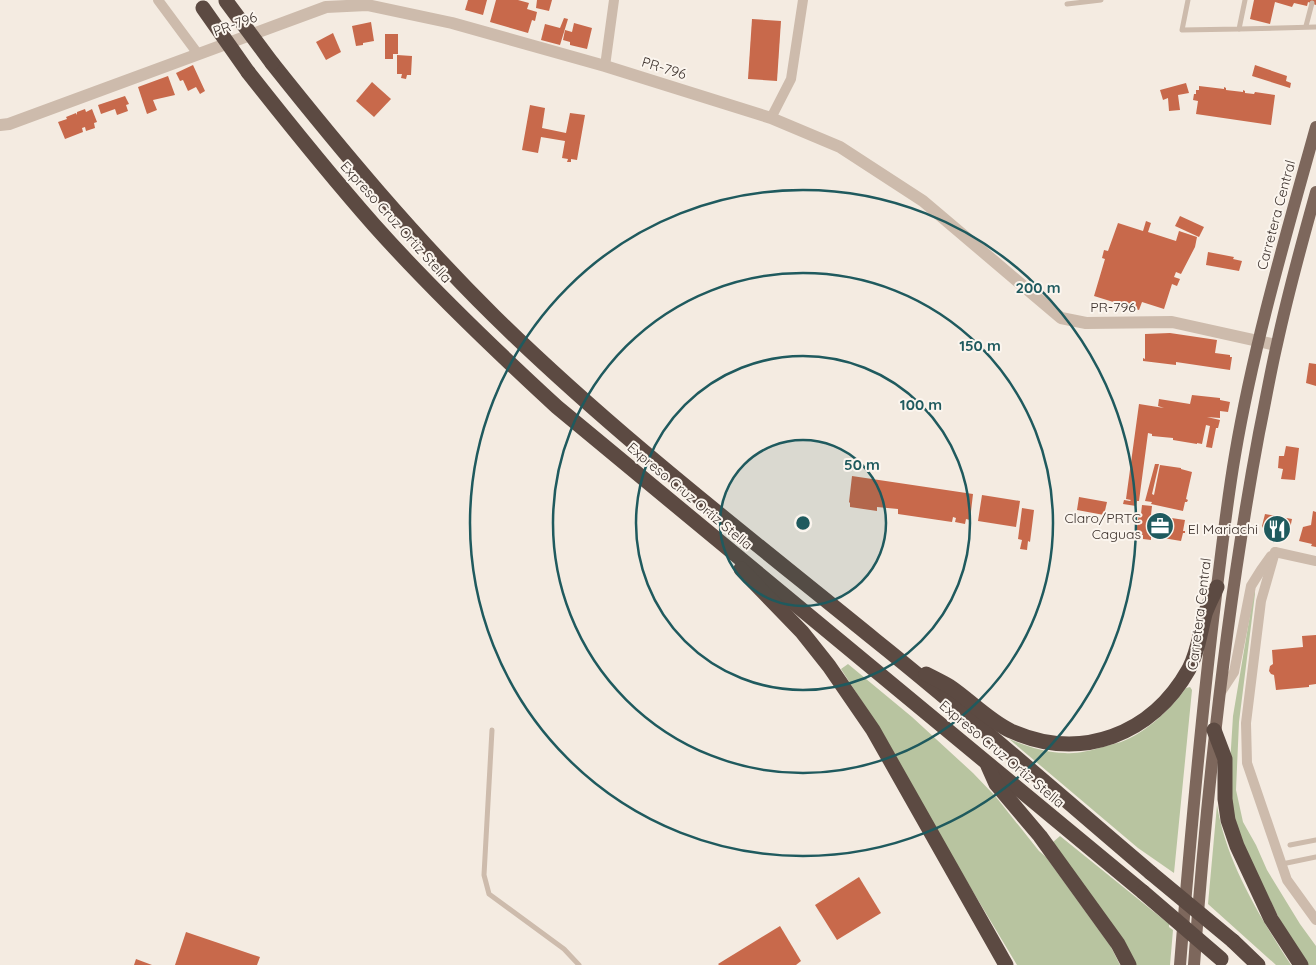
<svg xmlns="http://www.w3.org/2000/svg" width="1316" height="965" viewBox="0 0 1316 965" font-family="Quicksand,sans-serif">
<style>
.green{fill:#b8c4a0}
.building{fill:#c8694b}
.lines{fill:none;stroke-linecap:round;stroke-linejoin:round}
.service{stroke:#cdbbac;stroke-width:5}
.minor{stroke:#cdbbac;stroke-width:10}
.tertiary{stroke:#cdbbac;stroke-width:12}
.primary{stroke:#7d675c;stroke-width:12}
.motorway{stroke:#5c4a42;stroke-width:15}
.motorway-bridge{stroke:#5c4a42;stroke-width:15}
.ring{fill:none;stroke:#1f5a5e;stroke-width:2.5}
.labels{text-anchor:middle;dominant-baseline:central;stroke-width:4;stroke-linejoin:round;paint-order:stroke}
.street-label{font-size:14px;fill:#3b302b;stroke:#fbf5ee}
.poi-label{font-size:14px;fill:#3b302b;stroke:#fbf5ee;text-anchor:end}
.centre{fill:#1f5a5e;stroke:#fbf5ee;stroke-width:2.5}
.ring-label{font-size:15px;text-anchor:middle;font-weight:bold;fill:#1f5a5e;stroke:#fbf5ee;stroke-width:4;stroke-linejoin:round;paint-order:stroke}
</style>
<rect width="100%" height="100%" fill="#f4ebe1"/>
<g class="green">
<polygon points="1254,591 1255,591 1255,594 1239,722 1236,790 1243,822 1256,845 1267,870 1300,924 1316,946 1316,965 1308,965 1287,934 1244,848 1228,796 1233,716"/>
<polygon points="848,664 912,717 973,773 996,797 1039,851 1046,857 1111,947 1120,965 1017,965 942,840 885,737 841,669"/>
<path d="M1190,687L1192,690L1174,873L1138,848L1009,739C1026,746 1046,753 1065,753C1076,754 1089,751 1099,748C1106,746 1114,744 1121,742C1147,732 1170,710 1186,688Z"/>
<path d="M1217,805C1226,862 1260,917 1291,965H1276L1208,904Z"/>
<polygon points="1060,836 1169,924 1169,927 1173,930 1170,965 1136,965 1052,843"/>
</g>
<g class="building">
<polygon points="468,0 487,0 483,15 465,10"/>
<polygon points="496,0 518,0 529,3 527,9 537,12 535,21 532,20 528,33 490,22"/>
<polygon points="537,0 552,0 549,11 536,8"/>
<polygon points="1254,0 1316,0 1316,5 1308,2 1307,6 1294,3 1292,7 1275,2 1270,24 1250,19"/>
<polygon points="564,18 568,19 560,45 541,40 545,24 560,28"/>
<polygon points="752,19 781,21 777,81 748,79"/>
<polygon points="371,22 374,41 363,43 363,45 356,46 352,26"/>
<polygon points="574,23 592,28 587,49 570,45 570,42 563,40 565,30 572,32"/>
<polygon points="333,33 341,52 326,60 316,42"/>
<polygon points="385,34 398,34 398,54 393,54 393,59 385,59"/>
<polygon points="397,55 412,56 411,75 407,75 406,79 401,78 402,74 397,74"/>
<polygon points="193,65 205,91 200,94 196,87 188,91 183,80 180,81 176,73"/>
<polygon points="1255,65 1287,76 1286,81 1291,83 1290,88 1252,76"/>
<polygon points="168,76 175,95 153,100 157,110 147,114 138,87"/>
<polygon points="372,82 391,99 374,117 356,101"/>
<polygon points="1186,83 1189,93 1178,95 1180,110 1169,111 1168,98 1163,100 1160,90"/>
<polygon points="1199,86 1224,89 1224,87 1226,88 1226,90 1243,92 1243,90 1245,91 1245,93 1254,94 1255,92 1275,95 1271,125 1196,114 1198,101 1193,100 1194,94 1196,94 1196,90 1199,90"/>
<polygon points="125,96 129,104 126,105 128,111 117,115 115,109 101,114 98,105"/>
<polygon points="530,105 545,108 542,128 566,133 570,113 585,115 577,160 571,159 571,162 567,162 568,159 562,158 565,141 541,137 538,153 522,150"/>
<polygon points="85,109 86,112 92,109 97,122 94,123 95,128 86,131 85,127 82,128 83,132 65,139 58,122 67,119 66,117 76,113 77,115 77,112"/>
<polygon points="1180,216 1204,227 1199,237 1175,226"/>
<polygon points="1146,221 1151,223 1148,232 1176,241 1179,231 1197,237 1195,247 1181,274 1176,272 1174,277 1180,279 1177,286 1172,284 1164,309 1142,302 1139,310 1094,296 1105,259 1102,258 1104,250 1108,251 1118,223 1143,231"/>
<polygon points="1208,252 1234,257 1233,259 1242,261 1239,271 1206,265"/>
<polygon points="1170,333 1217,340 1215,353 1230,355 1230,357 1232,357 1230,370 1176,362 1176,365 1143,361 1143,358 1145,359 1145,334"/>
<polygon points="1309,363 1316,364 1316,386 1306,383"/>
<polygon points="1192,395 1220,398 1220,400 1230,402 1228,412 1220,411 1220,418 1207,417 1220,420 1218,428 1216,428 1212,448 1206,447 1210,426 1206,425 1202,444 1197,443 1197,444 1173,440 1173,438 1152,436 1152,434 1148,433 1139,501 1137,501 1136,506 1123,504 1124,500 1130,501 1131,500 1126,499 1139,404 1164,408 1158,406 1159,399 1190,404"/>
<polygon points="1286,446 1299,448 1295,480 1281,479 1283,469 1278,468 1279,456 1284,456"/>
<polygon points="1155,464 1159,464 1152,494 1154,495 1160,465 1181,468 1181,469 1192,472 1186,499 1188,500 1187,502 1185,502 1183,511 1151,504 1152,502 1145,501"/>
<polygon points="852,476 973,494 970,520 966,519 965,524 955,522 956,518 953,517 952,522 898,514 898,509 877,507 877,511 850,507 850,503 849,502"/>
<polygon points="982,495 1020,501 1016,527 978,521"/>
<polygon points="1079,497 1107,502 1104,515 1077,510"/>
<polygon points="1142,505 1152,506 1151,515 1185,520 1183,531 1185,531 1185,533 1183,533 1181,541 1151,536 1151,540 1143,539 1143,535 1136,534 1139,513 1141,514"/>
<polygon points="1022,508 1034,510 1030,542 1028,541 1027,550 1020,549 1022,540 1018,539"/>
<polygon points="1313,511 1316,512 1316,547 1311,546 1312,544 1299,541 1303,527 1311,525"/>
<polygon points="1265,514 1292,519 1288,538 1265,532 1262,526"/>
<polygon points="1316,635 1316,684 1309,685 1309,687 1276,690 1274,675 1271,674 1269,671 1270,666 1273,664 1272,650 1303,647 1302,636"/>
<polygon points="859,877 881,913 837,940 815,905"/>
<polygon points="780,926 801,961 796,965 719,965 718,964"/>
<polygon points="186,932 260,957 257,965 175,965"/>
<polygon points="136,959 152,965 134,965"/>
</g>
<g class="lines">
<g class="service">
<polyline points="1188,0 1182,30 1239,29 1245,0"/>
<polyline points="1067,4 1101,0"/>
<polyline points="1306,26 1312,3"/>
<polyline points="1239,29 1316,27"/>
<polyline points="492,730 484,875 489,894 564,949 579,965"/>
<polyline points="1290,845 1316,840"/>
<polyline points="1282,864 1316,857"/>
</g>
<g class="minor">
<polyline points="158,0 198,54"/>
<polyline points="605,66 614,0"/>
<polyline points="771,118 791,79 803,0"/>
<polyline points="1275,552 1261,601 1246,723 1247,763 1287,880 1316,920"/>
<polyline points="1275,552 1316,561"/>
<polyline points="1221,692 1234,672 1251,586 1261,570 1271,556"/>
</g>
<polyline class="tertiary" points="0,125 9,124 326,7 367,5 452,23 605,66 771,118 840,147 923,201 1061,318 1086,323 1172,322 1276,345"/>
<g class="primary">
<path d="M1180,965C1190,841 1201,718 1216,595C1222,548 1227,501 1235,455C1254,343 1286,235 1316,127"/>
<path d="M1194,965C1207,787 1226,609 1259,433C1265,404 1270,374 1277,344C1288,293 1302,242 1316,192"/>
</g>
<g class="motorway">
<path d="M272,63C342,151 414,237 494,316C613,433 746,535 875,640C969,715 1059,795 1151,873"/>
<path d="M248,72C289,124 330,175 374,225C431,289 494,349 557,407L1143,892"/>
<polyline points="741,569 802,632 829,666 873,730 1006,965"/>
<path d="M926,674C934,678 942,682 949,686C970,700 988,720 1011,731C1081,762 1152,735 1189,669C1198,652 1200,633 1205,614C1208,605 1213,596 1217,587"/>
<polyline points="1214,730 1225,759 1225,799 1228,820 1237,846 1271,919 1301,965"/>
<polyline points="988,766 996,784 1040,836 1118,944 1129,965"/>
<polyline points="1233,941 1258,965"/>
</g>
<g class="motorway-bridge">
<polyline points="226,1 272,63"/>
<polyline points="203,8 248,72"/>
<polyline points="1151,873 1233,941"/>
<polyline points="1143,892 1221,959"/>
</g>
</g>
<circle cx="803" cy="523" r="83" fill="#1f5a5e" fill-opacity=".12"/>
<g class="ring">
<circle cx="803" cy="523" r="83"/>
<circle cx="803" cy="523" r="167"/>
<circle cx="803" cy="523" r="250"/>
<circle cx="803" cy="523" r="333"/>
</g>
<defs>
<g id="office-disc" transform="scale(1.4375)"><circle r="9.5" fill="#1f5a5e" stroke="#fbf5ee"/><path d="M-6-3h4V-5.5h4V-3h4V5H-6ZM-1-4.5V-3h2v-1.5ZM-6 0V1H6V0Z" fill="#fff"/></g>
<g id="restaurant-disc" transform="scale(1.4375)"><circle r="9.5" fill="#1f5a5e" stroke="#fbf5ee"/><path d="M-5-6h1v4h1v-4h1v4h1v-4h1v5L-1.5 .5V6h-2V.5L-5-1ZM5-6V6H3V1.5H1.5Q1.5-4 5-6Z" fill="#fff"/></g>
</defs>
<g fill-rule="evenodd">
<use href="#office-disc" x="1160" y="526"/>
<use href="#restaurant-disc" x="1277" y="529"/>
</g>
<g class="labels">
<g class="street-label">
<text transform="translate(235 24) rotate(-20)">PR-796</text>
<text transform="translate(664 68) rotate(17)">PR-796</text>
<text transform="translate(1276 215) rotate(-75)">Carretera Central</text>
<text transform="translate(396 222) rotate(48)">Expreso Cruz Ortiz Stella</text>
<text x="1113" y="307">PR-796</text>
<text transform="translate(690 496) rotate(40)">Expreso Cruz Ortiz Stella</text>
<text transform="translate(1199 614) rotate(-83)">Carretera Central</text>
<text transform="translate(1002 754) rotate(40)">Expreso Cruz Ortiz Stella</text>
</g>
<g class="poi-label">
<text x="1141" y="518">Claro/PRTC<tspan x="1141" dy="16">Caguas</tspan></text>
<text x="1258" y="529">El Mariachi</text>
</g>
</g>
<circle cx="803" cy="523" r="8" class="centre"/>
<g class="ring-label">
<text x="1038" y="293">200 m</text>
<text x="980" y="351">150 m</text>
<text x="921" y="410">100 m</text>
<text x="862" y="470">50 m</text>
</g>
</svg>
